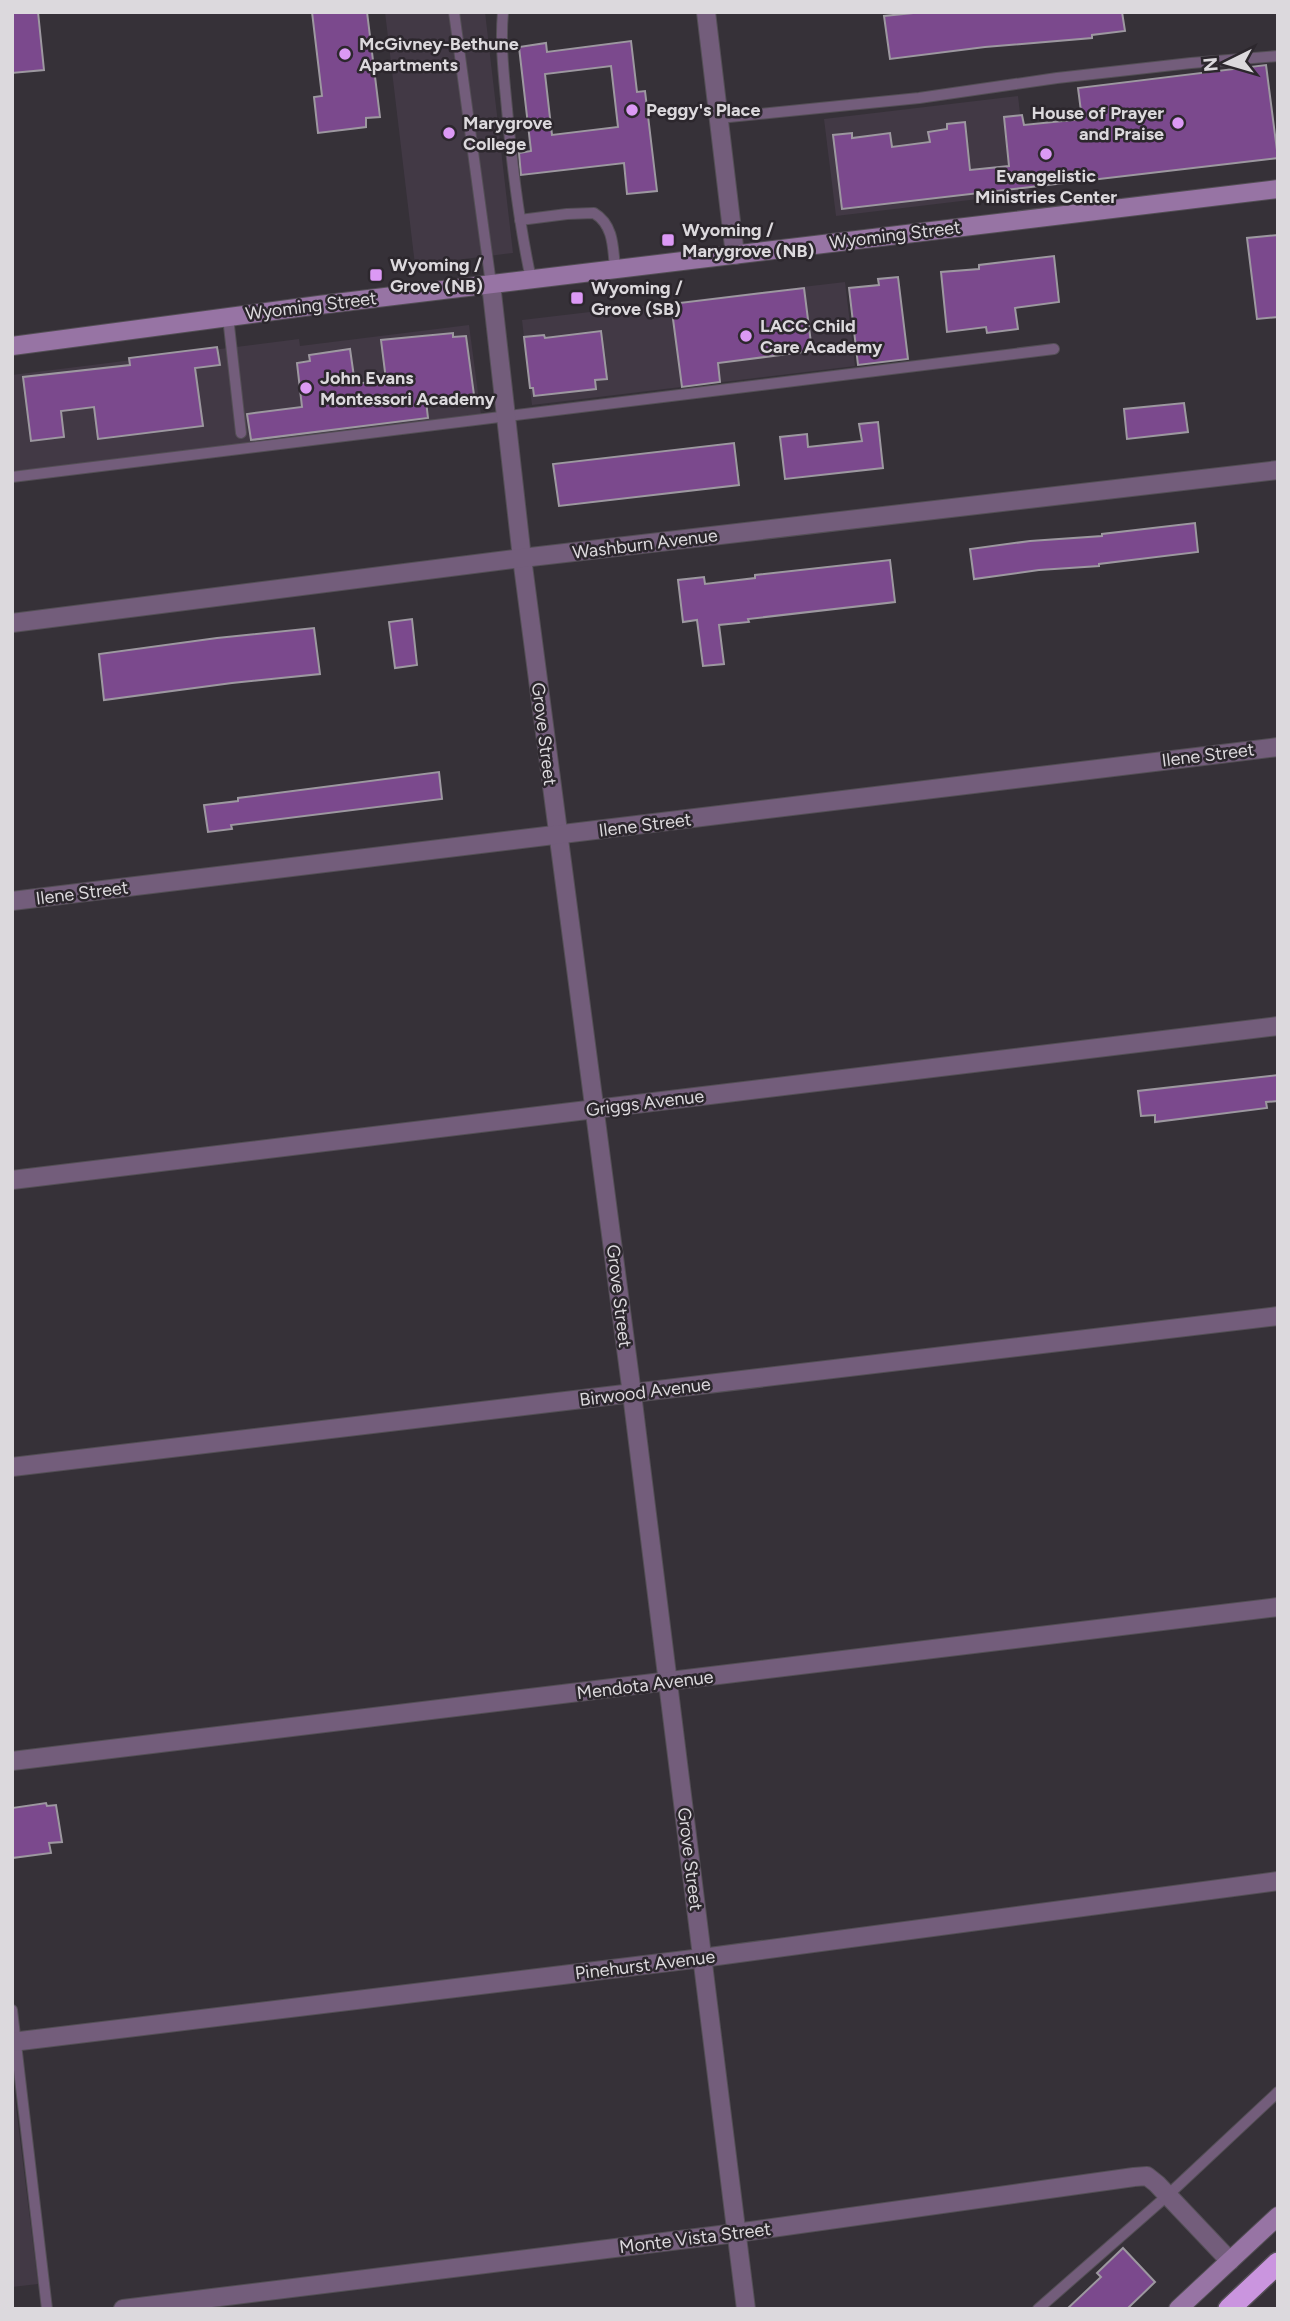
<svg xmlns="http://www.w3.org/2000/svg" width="1290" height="2321" viewBox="0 0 1290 2321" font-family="Figtree,sans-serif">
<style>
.built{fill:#423945}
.building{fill:#7b498d;stroke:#9d98a0;stroke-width:2;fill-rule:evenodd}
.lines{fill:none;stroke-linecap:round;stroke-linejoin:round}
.lane-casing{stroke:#544f56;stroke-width:12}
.street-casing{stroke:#544f56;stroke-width:20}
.secondary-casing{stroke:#544f56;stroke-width:20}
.highway-casing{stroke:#544f56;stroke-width:24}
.lane{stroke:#735d7b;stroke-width:10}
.street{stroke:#735d7b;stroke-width:18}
.secondary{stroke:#9774a4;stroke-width:18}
.highway{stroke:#ca95df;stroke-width:21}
.poi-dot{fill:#dc99f5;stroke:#2c272d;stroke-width:2.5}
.labels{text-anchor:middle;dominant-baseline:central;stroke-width:5;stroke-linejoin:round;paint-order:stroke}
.poi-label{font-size:18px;font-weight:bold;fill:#dcd9dd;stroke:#2c272d;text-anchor:start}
.street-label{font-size:18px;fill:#dcd9dd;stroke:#2c272d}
</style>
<rect width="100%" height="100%" fill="#363138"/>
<g class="built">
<polygon points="385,12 485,12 513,253 415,265"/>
<polygon points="1018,96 1029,193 836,216 824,119"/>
<polygon points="845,282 855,366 532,405 522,320"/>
<polygon points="469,325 481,415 232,448 12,471 12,375 299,339 300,346"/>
<polygon points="12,2075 38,2284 12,2287"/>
</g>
<g class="building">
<polygon points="12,12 38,12 44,70 12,73"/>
<polygon points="312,12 367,12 380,117 366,118 366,127 318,133 314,97 322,96"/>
<polygon points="923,12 1122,12 1125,31 1092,35 1092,38 985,47 890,59 884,16"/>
<path d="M631,41L637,92L645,91L657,191L627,194L624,163L521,175L519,153L531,151L519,47L546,43L547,52ZM611,66L618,127L552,135L545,74Z"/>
<polygon points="1266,65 1278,158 842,209 833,135 852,133 852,138 890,133 892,147 930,142 928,132 947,129 947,124 965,122 970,170 1009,166 1004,117 1022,115 1024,125 1082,119 1078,88"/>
<polygon points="1278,235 1278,317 1257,319 1247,238"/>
<polygon points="1054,256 1059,302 1015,308 1018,329 987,333 986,327 947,332 941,272 979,269 979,265"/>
<polygon points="898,277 908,359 858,365 849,288 879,285 878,279"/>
<polygon points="804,288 812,351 718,363 720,382 682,387 671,304"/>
<polygon points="601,331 607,379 595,380 596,389 534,396 533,388 530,388 524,337 544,335 545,338"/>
<polygon points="453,333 453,337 466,336 474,395 426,401 428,418 251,440 247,414 302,407 297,363 310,361 309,355 350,349 355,384 386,380 381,340"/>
<polygon points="217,347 220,365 195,368 203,426 98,439 94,407 61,411 64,437 31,441 23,377 130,365 129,358"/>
<polygon points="1184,403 1188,432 1127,439 1124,409"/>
<polygon points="878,422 883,468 785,479 780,437 807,434 808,447 862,441 859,424"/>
<polygon points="734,443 739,485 559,506 553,464"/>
<polygon points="1195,523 1198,552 1099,564 1099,566 1039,570 974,579 970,549 1030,541 1102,536 1102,534"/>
<polygon points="890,560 895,602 748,619 749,622 719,625 724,664 703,666 697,620 683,622 678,580 704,577 705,584 755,578 755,575"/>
<polygon points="412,619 417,665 395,668 389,622"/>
<polygon points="314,628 320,674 232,683 104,700 99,654 217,638"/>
<polygon points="439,772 442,799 231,825 232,829 208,832 204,805 238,801 238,798"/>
<polygon points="1278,1075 1278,1101 1266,1102 1267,1108 1155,1122 1155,1115 1141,1116 1138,1091"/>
<polygon points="46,1803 47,1806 56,1805 62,1842 49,1843 51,1853 12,1858 12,1808"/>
<polygon points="1123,2248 1155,2282 1127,2309 1067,2309 1101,2277 1097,2273"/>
</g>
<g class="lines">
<g class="lane-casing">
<g id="lane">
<polyline points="454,12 491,284"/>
<path d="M503,12C500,45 504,76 507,109C512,166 519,223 531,279"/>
<polyline points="719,118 919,98 1057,78 1191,63 1278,56"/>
<path d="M520,220L567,214L594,213C614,225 613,248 615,269"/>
<polyline points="228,317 241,433"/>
<polyline points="12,477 1054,349"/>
<polyline points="12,2010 47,2309"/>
<polyline points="1038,2309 1168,2195 1278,2092"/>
</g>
</g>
<g class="street-casing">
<g id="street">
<polyline points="706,12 735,255"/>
<polyline points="491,284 522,558 632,1394 746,2309"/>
<polyline points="12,623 522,558 1278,470"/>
<polyline points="12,901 1278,747"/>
<polyline points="12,1180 1278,1026"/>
<polyline points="12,1467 1278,1316"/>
<polyline points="12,1761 1278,1607"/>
<polyline points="12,2042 702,1958 1278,1881"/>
<polyline points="123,2309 736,2233 1134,2177 1147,2176 1157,2184 1230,2261"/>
</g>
</g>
<g class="secondary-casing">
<g id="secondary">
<polyline points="12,346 319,305 1278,189"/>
<polyline points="1178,2309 1278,2216"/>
</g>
</g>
<g class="highway-casing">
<polyline id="highway" points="1229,2309 1278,2263"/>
</g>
<use href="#lane" class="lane"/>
<use href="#street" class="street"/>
<use href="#secondary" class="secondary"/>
<use href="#highway" class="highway"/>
</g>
<g class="poi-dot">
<circle cx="345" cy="54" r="7"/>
<circle cx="632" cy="110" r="7"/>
<circle cx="1178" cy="123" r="7"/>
<circle cx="449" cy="133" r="7"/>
<circle cx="1046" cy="154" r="7"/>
<rect x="661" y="233" width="14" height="14" rx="3.5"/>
<rect x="369" y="268" width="14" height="14" rx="3.5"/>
<rect x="570" y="291" width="14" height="14" rx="3.5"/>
<circle cx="746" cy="336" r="7"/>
<circle cx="306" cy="388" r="7"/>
</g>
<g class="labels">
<g class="poi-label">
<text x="359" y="44">McGivney-Bethune<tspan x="359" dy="21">Apartments</tspan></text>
<text x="646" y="110">Peggy's Place</text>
<text x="1164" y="113" text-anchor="end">House of Prayer<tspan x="1164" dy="21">and Praise</tspan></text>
<text x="463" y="123">Marygrove<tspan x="463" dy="21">College</tspan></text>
<text x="1046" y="176" text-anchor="middle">Evangelistic<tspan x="1046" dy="21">Ministries Center</tspan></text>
<text x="682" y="230">Wyoming /<tspan x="682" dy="21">Marygrove (NB)</tspan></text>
<text x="390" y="265">Wyoming /<tspan x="390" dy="21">Grove (NB)</tspan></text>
<text x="591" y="288">Wyoming /<tspan x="591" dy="21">Grove (SB)</tspan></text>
<text x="760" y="326">LACC Child<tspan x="760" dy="21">Care Academy</tspan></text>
<text x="320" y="378">John Evans<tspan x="320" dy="21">Montessori Academy</tspan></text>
</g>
<g class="street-label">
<text transform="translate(895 235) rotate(-7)">Wyoming Street</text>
<text transform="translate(311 306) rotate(-7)">Wyoming Street</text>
<text transform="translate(645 544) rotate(-7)">Washburn Avenue</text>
<text transform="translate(544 734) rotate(83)">Grove Street</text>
<text transform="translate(1208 755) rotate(-7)">Ilene Street</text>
<text transform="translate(645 825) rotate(-7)">Ilene Street</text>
<text transform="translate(82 893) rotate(-7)">Ilene Street</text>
<text transform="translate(645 1103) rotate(-7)">Griggs Avenue</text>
<text transform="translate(619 1296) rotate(83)">Grove Street</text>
<text transform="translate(645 1392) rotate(-7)">Birwood Avenue</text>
<text transform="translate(645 1685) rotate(-7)">Mendota Avenue</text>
<text transform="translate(690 1859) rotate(83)">Grove Street</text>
<text transform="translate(645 1965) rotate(-7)">Pinehurst Avenue</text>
<text transform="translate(695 2238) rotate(-7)">Monte Vista Street</text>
</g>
</g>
<rect width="1290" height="2321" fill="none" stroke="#dcd9dd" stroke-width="28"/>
<g transform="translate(1227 63) rotate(265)" stroke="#2c272d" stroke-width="5" paint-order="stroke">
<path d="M0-5L12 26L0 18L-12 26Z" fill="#dcd9dd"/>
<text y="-10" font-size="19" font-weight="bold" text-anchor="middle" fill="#dcd9dd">N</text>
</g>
</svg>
